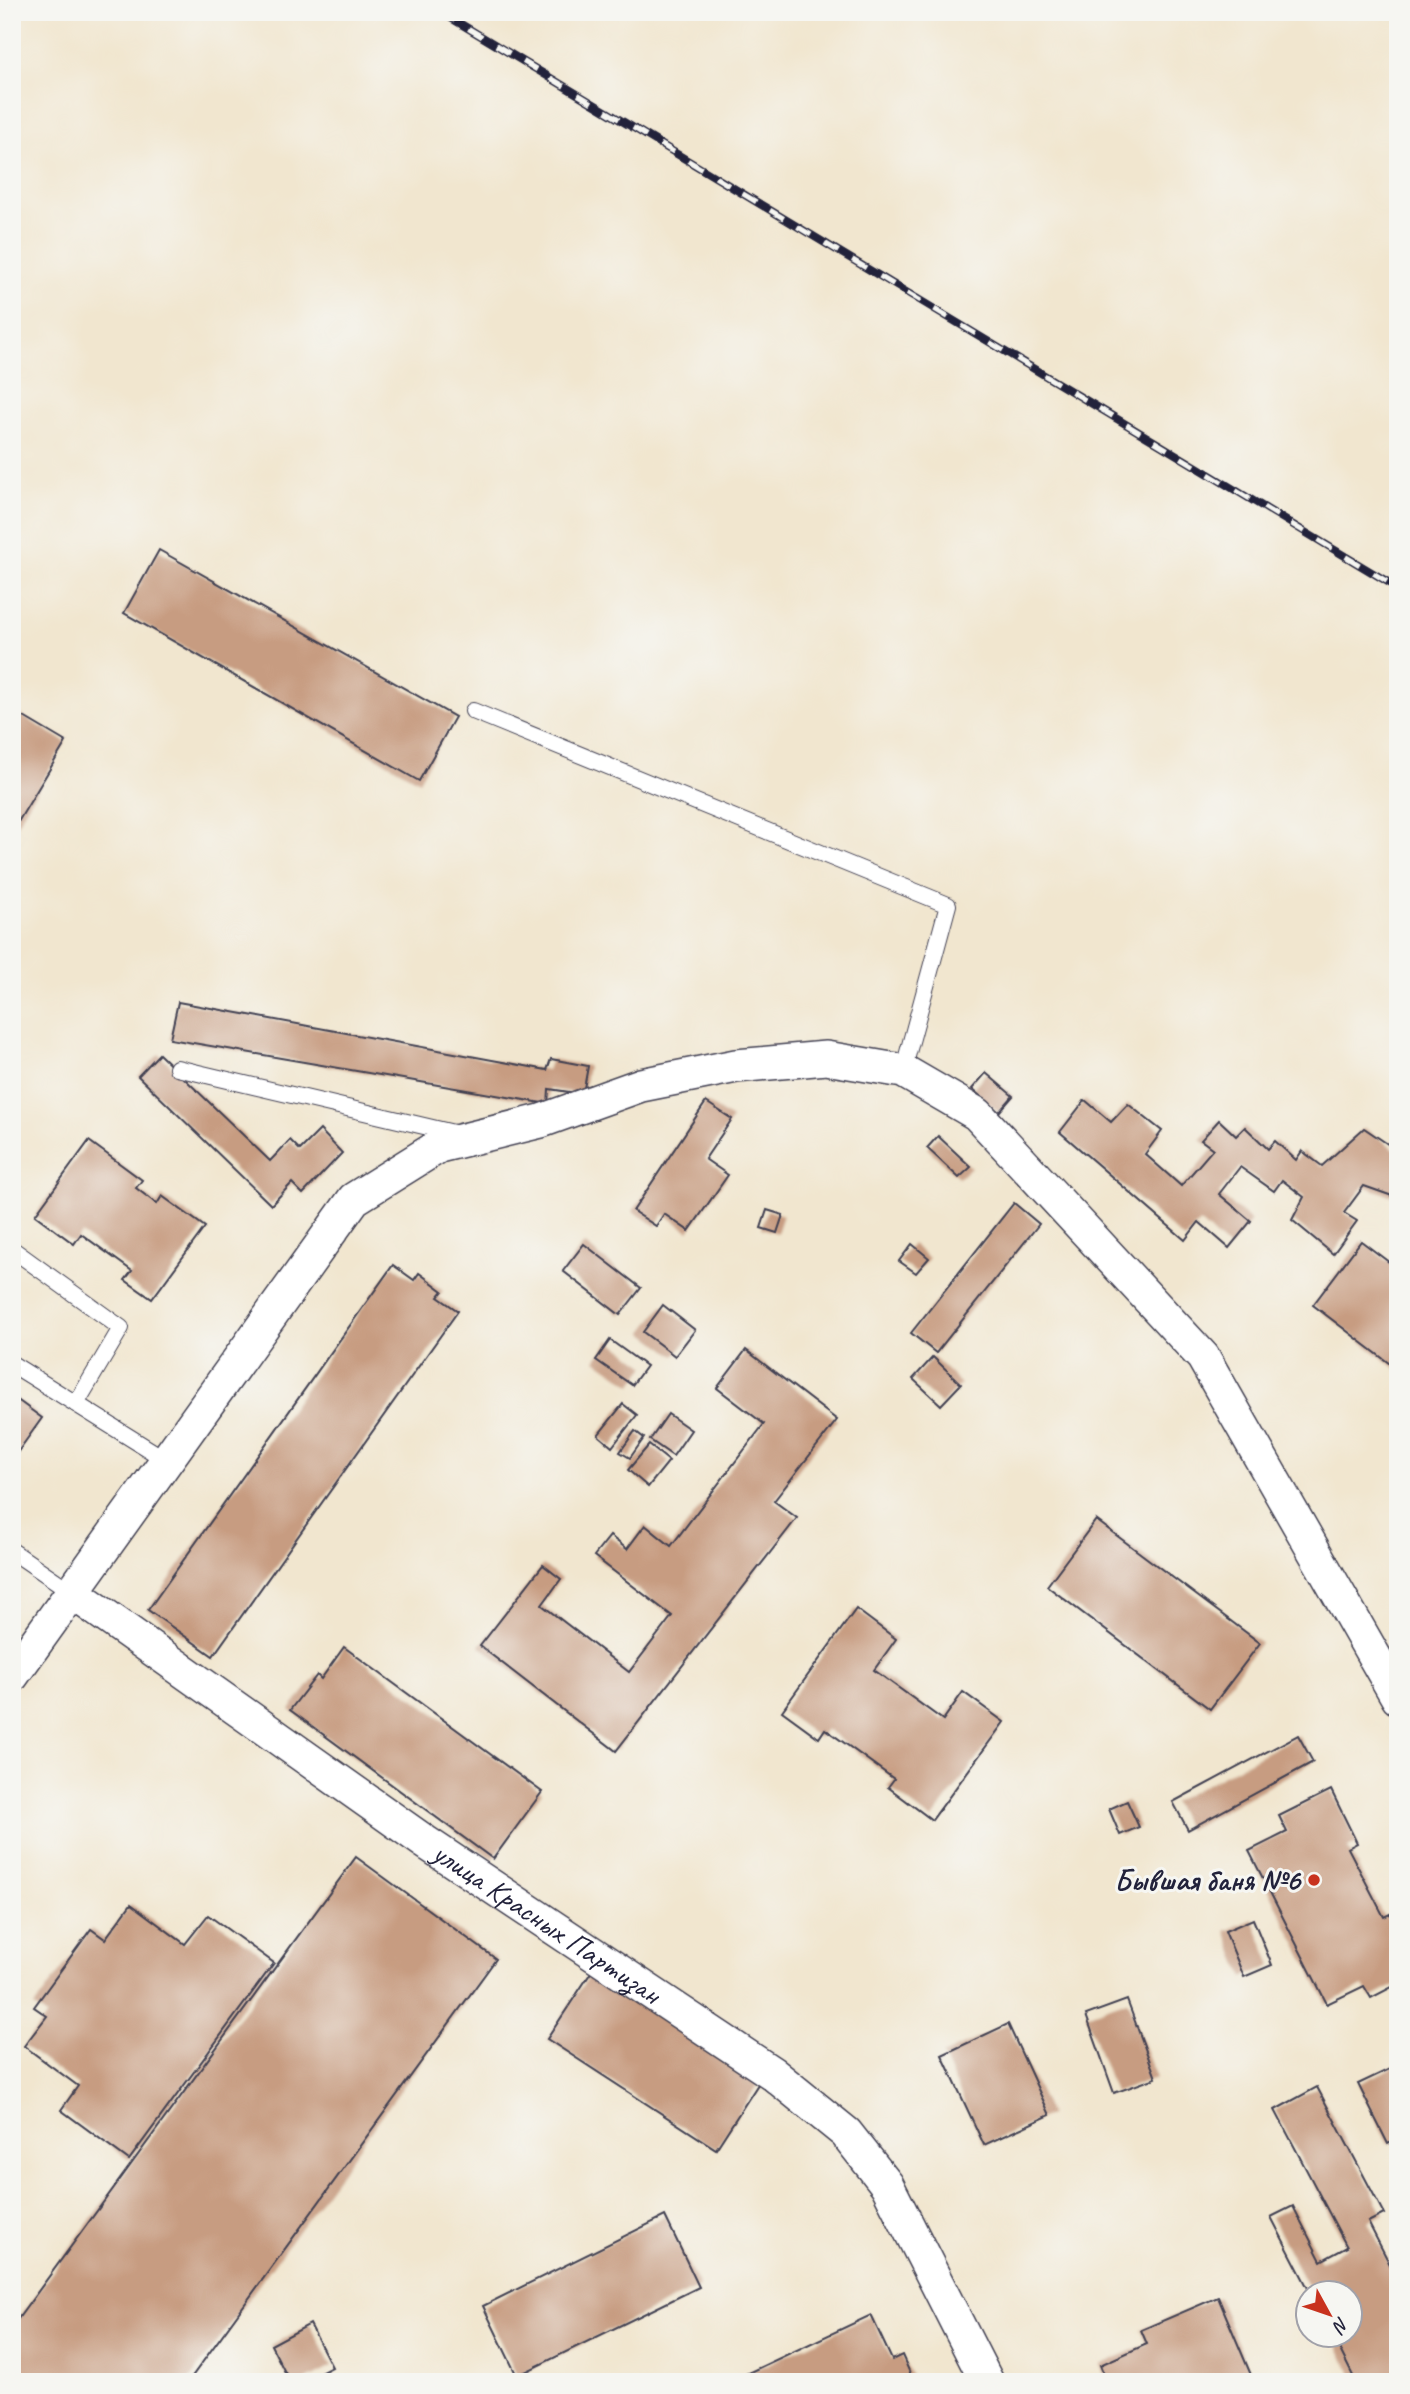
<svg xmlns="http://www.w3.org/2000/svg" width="1410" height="2394" viewBox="0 0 1410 2394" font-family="Caveat,sans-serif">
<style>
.building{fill:#c79c81}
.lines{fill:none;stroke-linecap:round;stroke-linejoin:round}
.lane-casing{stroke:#413f51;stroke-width:18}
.street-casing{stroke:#413f51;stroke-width:36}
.lane{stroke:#fff;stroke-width:16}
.street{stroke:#fff;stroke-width:33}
.rail-casing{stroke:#22223b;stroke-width:8}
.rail{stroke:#f6f6f2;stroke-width:5;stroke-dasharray:16;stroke-linecap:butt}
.poi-dot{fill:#c8321e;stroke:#f6f6f2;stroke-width:2.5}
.labels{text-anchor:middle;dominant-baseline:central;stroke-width:6;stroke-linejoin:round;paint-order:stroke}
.poi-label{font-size:30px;font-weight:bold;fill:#22223b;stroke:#f6f6f2;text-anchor:end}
.street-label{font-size:30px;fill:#22223b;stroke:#f6f6f2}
</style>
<rect width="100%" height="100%" fill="#f6f6f2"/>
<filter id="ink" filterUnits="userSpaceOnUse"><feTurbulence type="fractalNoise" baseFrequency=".0143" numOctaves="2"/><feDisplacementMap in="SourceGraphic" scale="14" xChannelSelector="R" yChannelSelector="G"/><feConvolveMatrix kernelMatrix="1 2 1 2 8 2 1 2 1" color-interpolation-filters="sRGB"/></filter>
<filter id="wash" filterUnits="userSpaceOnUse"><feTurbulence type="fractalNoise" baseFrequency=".00686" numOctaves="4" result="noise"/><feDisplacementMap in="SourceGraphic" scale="28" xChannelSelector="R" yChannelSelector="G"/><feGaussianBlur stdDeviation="1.57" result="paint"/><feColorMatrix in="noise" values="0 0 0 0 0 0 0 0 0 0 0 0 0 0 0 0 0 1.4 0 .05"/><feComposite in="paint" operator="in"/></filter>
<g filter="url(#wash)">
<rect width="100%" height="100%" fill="#f1e6cf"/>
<g id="blocks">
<g class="building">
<polygon points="159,550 455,717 419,781 124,613"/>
<polygon points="12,710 66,742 12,832"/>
<polygon points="178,1002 547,1070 551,1059 588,1066 583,1094 549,1089 548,1104 170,1039"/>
<polygon points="159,1054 270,1161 290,1140 300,1150 320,1130 342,1153 303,1194 292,1183 271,1205 138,1076"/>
<polygon points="986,1073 1013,1096 999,1112 972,1089"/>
<polygon points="1085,1100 1111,1122 1128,1104 1162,1131 1145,1154 1181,1186 1213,1149 1201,1140 1219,1120 1236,1136 1245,1127 1268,1149 1275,1141 1296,1160 1302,1151 1322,1166 1364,1128 1398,1151 1398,1198 1364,1186 1344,1213 1357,1221 1333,1254 1292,1220 1304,1197 1282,1180 1274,1191 1240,1167 1219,1194 1251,1221 1229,1248 1199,1222 1185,1240 1060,1132"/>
<polygon points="706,1102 732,1119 705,1159 728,1175 689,1231 664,1214 656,1226 633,1211"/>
<polygon points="938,1136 971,1167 959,1178 927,1148"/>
<polygon points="89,1141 142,1180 136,1188 157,1204 162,1196 205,1227 152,1299 125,1280 132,1271 81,1234 74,1244 35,1215"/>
<polygon points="1014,1203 1039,1224 936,1353 911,1333"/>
<polygon points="767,1210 783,1215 777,1233 761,1228"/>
<polygon points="1361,1241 1398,1269 1398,1370 1313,1305"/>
<polygon points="584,1244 641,1288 620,1315 563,1271"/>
<polygon points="912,1244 929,1258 916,1273 899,1261"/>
<polygon points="393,1265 414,1280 419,1273 443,1291 438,1297 458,1311 213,1656 148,1610"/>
<polygon points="663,1305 695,1330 675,1356 643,1332"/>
<polygon points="610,1340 646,1366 632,1385 596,1360"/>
<polygon points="746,1350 837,1420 774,1501 797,1518 616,1751 480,1646 543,1565 561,1579 542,1605 629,1672 672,1616 594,1556 610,1536 627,1549 645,1525 671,1546 764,1424 717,1388"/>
<polygon points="933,1357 961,1384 941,1405 913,1379"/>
<polygon points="12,1396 42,1418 12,1460"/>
<polygon points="623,1404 637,1415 612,1447 598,1435"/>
<polygon points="668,1414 691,1430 673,1456 650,1440"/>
<polygon points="635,1431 644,1438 630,1458 620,1452"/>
<polygon points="649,1445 669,1461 648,1487 628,1470"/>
<polygon points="1096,1520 1260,1643 1210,1709 1047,1586"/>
<polygon points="856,1609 896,1639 874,1670 943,1720 963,1692 1004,1722 932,1820 888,1787 894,1779 825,1729 819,1738 782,1711"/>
<polygon points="344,1647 542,1792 493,1859 290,1710 317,1675 321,1679"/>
<polygon points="1298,1735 1313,1762 1188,1830 1173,1802"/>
<polygon points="1331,1790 1357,1843 1348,1848 1384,1917 1398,1910 1398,1984 1371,1998 1364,1986 1327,2004 1249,1851 1287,1832 1279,1816"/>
<polygon points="1127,1801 1139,1827 1120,1835 1109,1809"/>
<polygon points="356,1857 496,1959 188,2382 12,2382 12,2327"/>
<polygon points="131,1904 185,1944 208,1915 274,1963 129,2160 61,2110 78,2086 24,2046 47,2016 34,2007 91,1929 105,1939"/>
<polygon points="1253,1919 1272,1965 1244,1977 1225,1931"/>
<polygon points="592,1971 760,2081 716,2149 547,2039"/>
<polygon points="1127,2000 1156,2078 1114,2093 1086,2015"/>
<polygon points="1008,2024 1050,2115 984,2145 942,2055"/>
<polygon points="1398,2065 1398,2139 1388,2144 1358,2084"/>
<polygon points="1317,2087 1384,2214 1368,2222 1398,2280 1398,2382 1356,2382 1332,2334 1350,2334 1350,2292 1310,2292 1271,2217 1293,2206 1321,2261 1347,2247 1275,2110"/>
<polygon points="665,2216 699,2287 517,2376 483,2306"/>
<polygon points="1218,2297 1254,2382 1107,2382 1100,2365 1147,2344 1141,2330"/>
<polygon points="871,2315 892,2360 902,2355 914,2382 729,2382"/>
<polygon points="310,2324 332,2367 303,2382 290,2382 271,2345"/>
</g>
</g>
</g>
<g filter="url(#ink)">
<use href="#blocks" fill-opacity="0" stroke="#413f51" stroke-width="2"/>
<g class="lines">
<g class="lane-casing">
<g id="lane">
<polyline points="473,711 948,905 903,1071"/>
<polyline points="177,1068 458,1134"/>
<polyline points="12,1249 121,1328 76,1404"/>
<polyline points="12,1364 166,1460"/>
<polyline points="12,1551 72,1592"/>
</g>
</g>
<g class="street-casing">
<g id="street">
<path id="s1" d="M72,1592L425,1842L772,2073L846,2133L887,2185L987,2382"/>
<polyline points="12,1676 354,1199 439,1146 541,1121 641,1085 736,1066 826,1058 903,1071 977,1114 1203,1357 1398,1698"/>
</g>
</g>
<use href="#lane" class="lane"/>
<use href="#street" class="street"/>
<g class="rail-casing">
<polyline id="rail" points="441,12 1398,588"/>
</g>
<use href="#rail" class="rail"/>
</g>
</g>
<circle class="poi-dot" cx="1314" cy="1880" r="7"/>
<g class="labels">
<g class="poi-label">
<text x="1300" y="1880">Бывшая баня №6</text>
</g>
<g class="street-label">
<text stroke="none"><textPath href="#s1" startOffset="579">улица Красных Партизан</textPath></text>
</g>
</g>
<rect width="1410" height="2394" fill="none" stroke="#f6f6f2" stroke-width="42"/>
<g transform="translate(1329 2314) rotate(130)"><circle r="33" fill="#f6f6f2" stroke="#a1a1a9" stroke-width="2"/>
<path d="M0-5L12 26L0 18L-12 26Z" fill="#c8321e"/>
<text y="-10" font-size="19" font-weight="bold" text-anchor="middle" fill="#22223b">N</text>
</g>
</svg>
